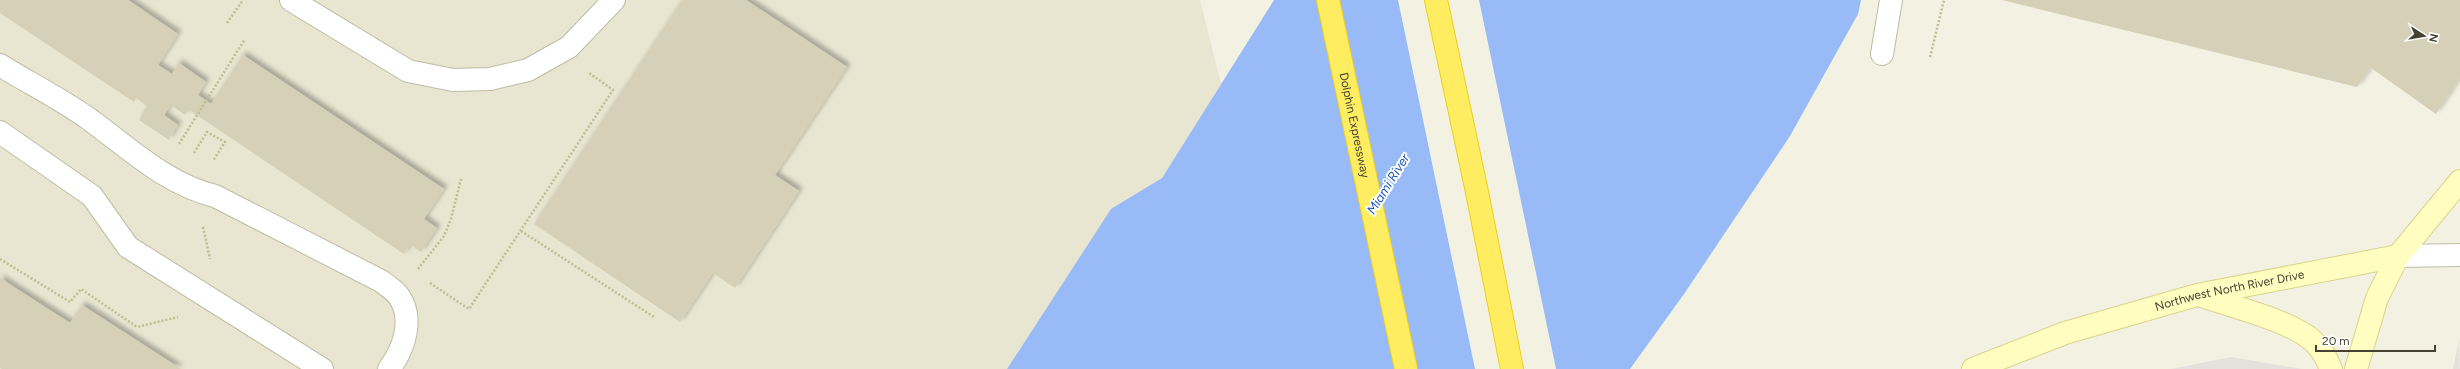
<svg xmlns="http://www.w3.org/2000/svg" width="2460" height="369" viewBox="0 0 2460 369" font-family="Figtree,sans-serif">
<style>
.residential{fill:#e8e5d0}
.parking{fill:#e3e1dc}
.water{fill:#98bbf7}
.pier{fill:#f3f2e2}
.building{fill:#d5d0b7;filter:url(#shadow)}
.lines{fill:none;stroke-linecap:round;stroke-linejoin:round}
.service-casing{stroke:#bfbca4;stroke-width:24}
.tertiary-casing{stroke:#bfbca4;stroke-width:24}
.secondary-casing{stroke:#d7d48d;stroke-width:24}
.motorway-casing{stroke:#ecce23;stroke-width:24}
.path{stroke:#c2bc94;stroke-width:2.5;stroke-dasharray:2 2;stroke-linecap:butt}
.service{stroke:#fff;stroke-width:22}
.tertiary{stroke:#fff;stroke-width:22}
.secondary{stroke:#fffec0;stroke-width:22}
.motorway{stroke:#ffed61;stroke-width:22}
.labels{text-anchor:middle;dominant-baseline:central;stroke-width:4;stroke-linejoin:round;paint-order:stroke}
.street-label{font-size:12px;fill:#454232;stroke:#fff}
.water-label{font-size:13px;font-style:italic;fill:#2259ba;stroke:#fff}
</style>
<defs>
<filter id="shadow"><feDropShadow dx="3.5" dy="-3.5" stdDeviation="2" flood-color="#0004"/></filter>
</defs>
<rect width="100%" height="100%" fill="#f3f2e2"/>
<polygon class="residential" points="0,0 1200,0 1221,84 1162,178 1111,210 1007,369 0,369"/>
<g class="parking">
<polygon points="2459,339 2460,369 2453,369"/>
<polygon points="2231,357 2302,369 2171,369"/>
</g>
<polygon class="water" points="1274,0 1861,0 1858,14 1790,136 1684,294 1630,369 1007,369 1111,209 1162,178"/>
<polygon class="pier" points="1398,0 1479,0 1556,369 1475,369"/>
<g class="building">
<polygon points="0,0 128,0 178,34 158,65 172,74 179,63 206,82 198,95 211,104 243,55 444,189 424,219 437,228 421,252 410,245 404,254 189,110 185,115 171,105 164,115 178,125 169,140 139,120 147,106 136,98 134,102 0,13"/>
<polygon points="682,0 746,0 847,67 775,175 799,191 735,288 713,273 680,322 534,224"/>
<polygon points="2002,0 2460,0 2460,78 2436,114 2371,68 2357,87"/>
<polygon points="0,278 70,323 82,305 181,369 2,369 0,368"/>
</g>
<g class="lines">
<g class="service-casing">
<g id="service">
<polyline points="291,0 408,71 453,80 490,79 528,70 569,47 614,0"/>
<polyline points="1882,54 1891,0"/>
<path d="M0,65C29,83 61,99 89,119C129,148 166,184 215,196L381,281C386,285 394,290 398,295C415,318 404,349 389,369"/>
<polyline points="0,132 92,196 128,247 322,369"/>
</g>
</g>
<g class="tertiary-casing">
<polyline id="tertiary" points="2398,256 2460,255"/>
</g>
<g class="secondary-casing">
<g id="secondary">
<path d="M2199,295C2229,306 2290,320 2313,341C2321,348 2327,359 2331,369"/>
<path id="s1" d="M1973,369L2065,333L2197,295L2398,256"/>
<polyline points="2356,369 2377,298 2398,256 2460,181"/>
</g>
</g>
<g class="motorway-casing">
<g id="motorway">
<path id="s2" d="M1328,0L1406,369"/>
<polyline points="1436,0 1477,192 1512,369"/>
</g>
</g>
<g class="path">
<polyline points="227,23 243,0"/>
<polyline points="1930,57 1944,0"/>
<polyline points="179,144 245,39"/>
<polyline points="194,153 207,132 225,142 213,161"/>
<polyline points="203,227 210,259"/>
<polyline points="521,231 654,317"/>
<polyline points="0,259 70,302 81,289 137,327 178,317"/>
<polyline points="418,269 444,236 451,219 461,179"/>
<polyline points="430,283 469,309 613,90 589,73"/>
</g>
<use href="#service" class="service"/>
<use href="#tertiary" class="tertiary"/>
<use href="#secondary" class="secondary"/>
<use href="#motorway" class="motorway"/>
</g>
<g class="labels">
<g class="street-label">
<text stroke="none"><textPath href="#s2" startOffset="128">Dolphin Expressway</textPath></text>
<text stroke="none"><textPath href="#s1" startOffset="269">Northwest North River Drive</textPath></text>
</g>
<g class="water-label">
<text transform="translate(1388 184) rotate(-58)">Miami River</text>
</g>
</g>
<g transform="translate(2424 36) rotate(102)" stroke="#ffffff" stroke-width="3" paint-order="stroke">
<path d="M0-3L7 15L0 10L-7 15Z" fill="#454232"/>
<text y="-6" font-size="11" font-weight="bold" text-anchor="middle" fill="#454232">N</text>
</g>
<path d="M2316 345v6h119v-6" fill="none" stroke="#454232" stroke-width="2"/>
<text x="2322" y="345" font-size="12" fill="#454232" stroke="#ffffff" stroke-width="3" paint-order="stroke">20 m</text>
</svg>
